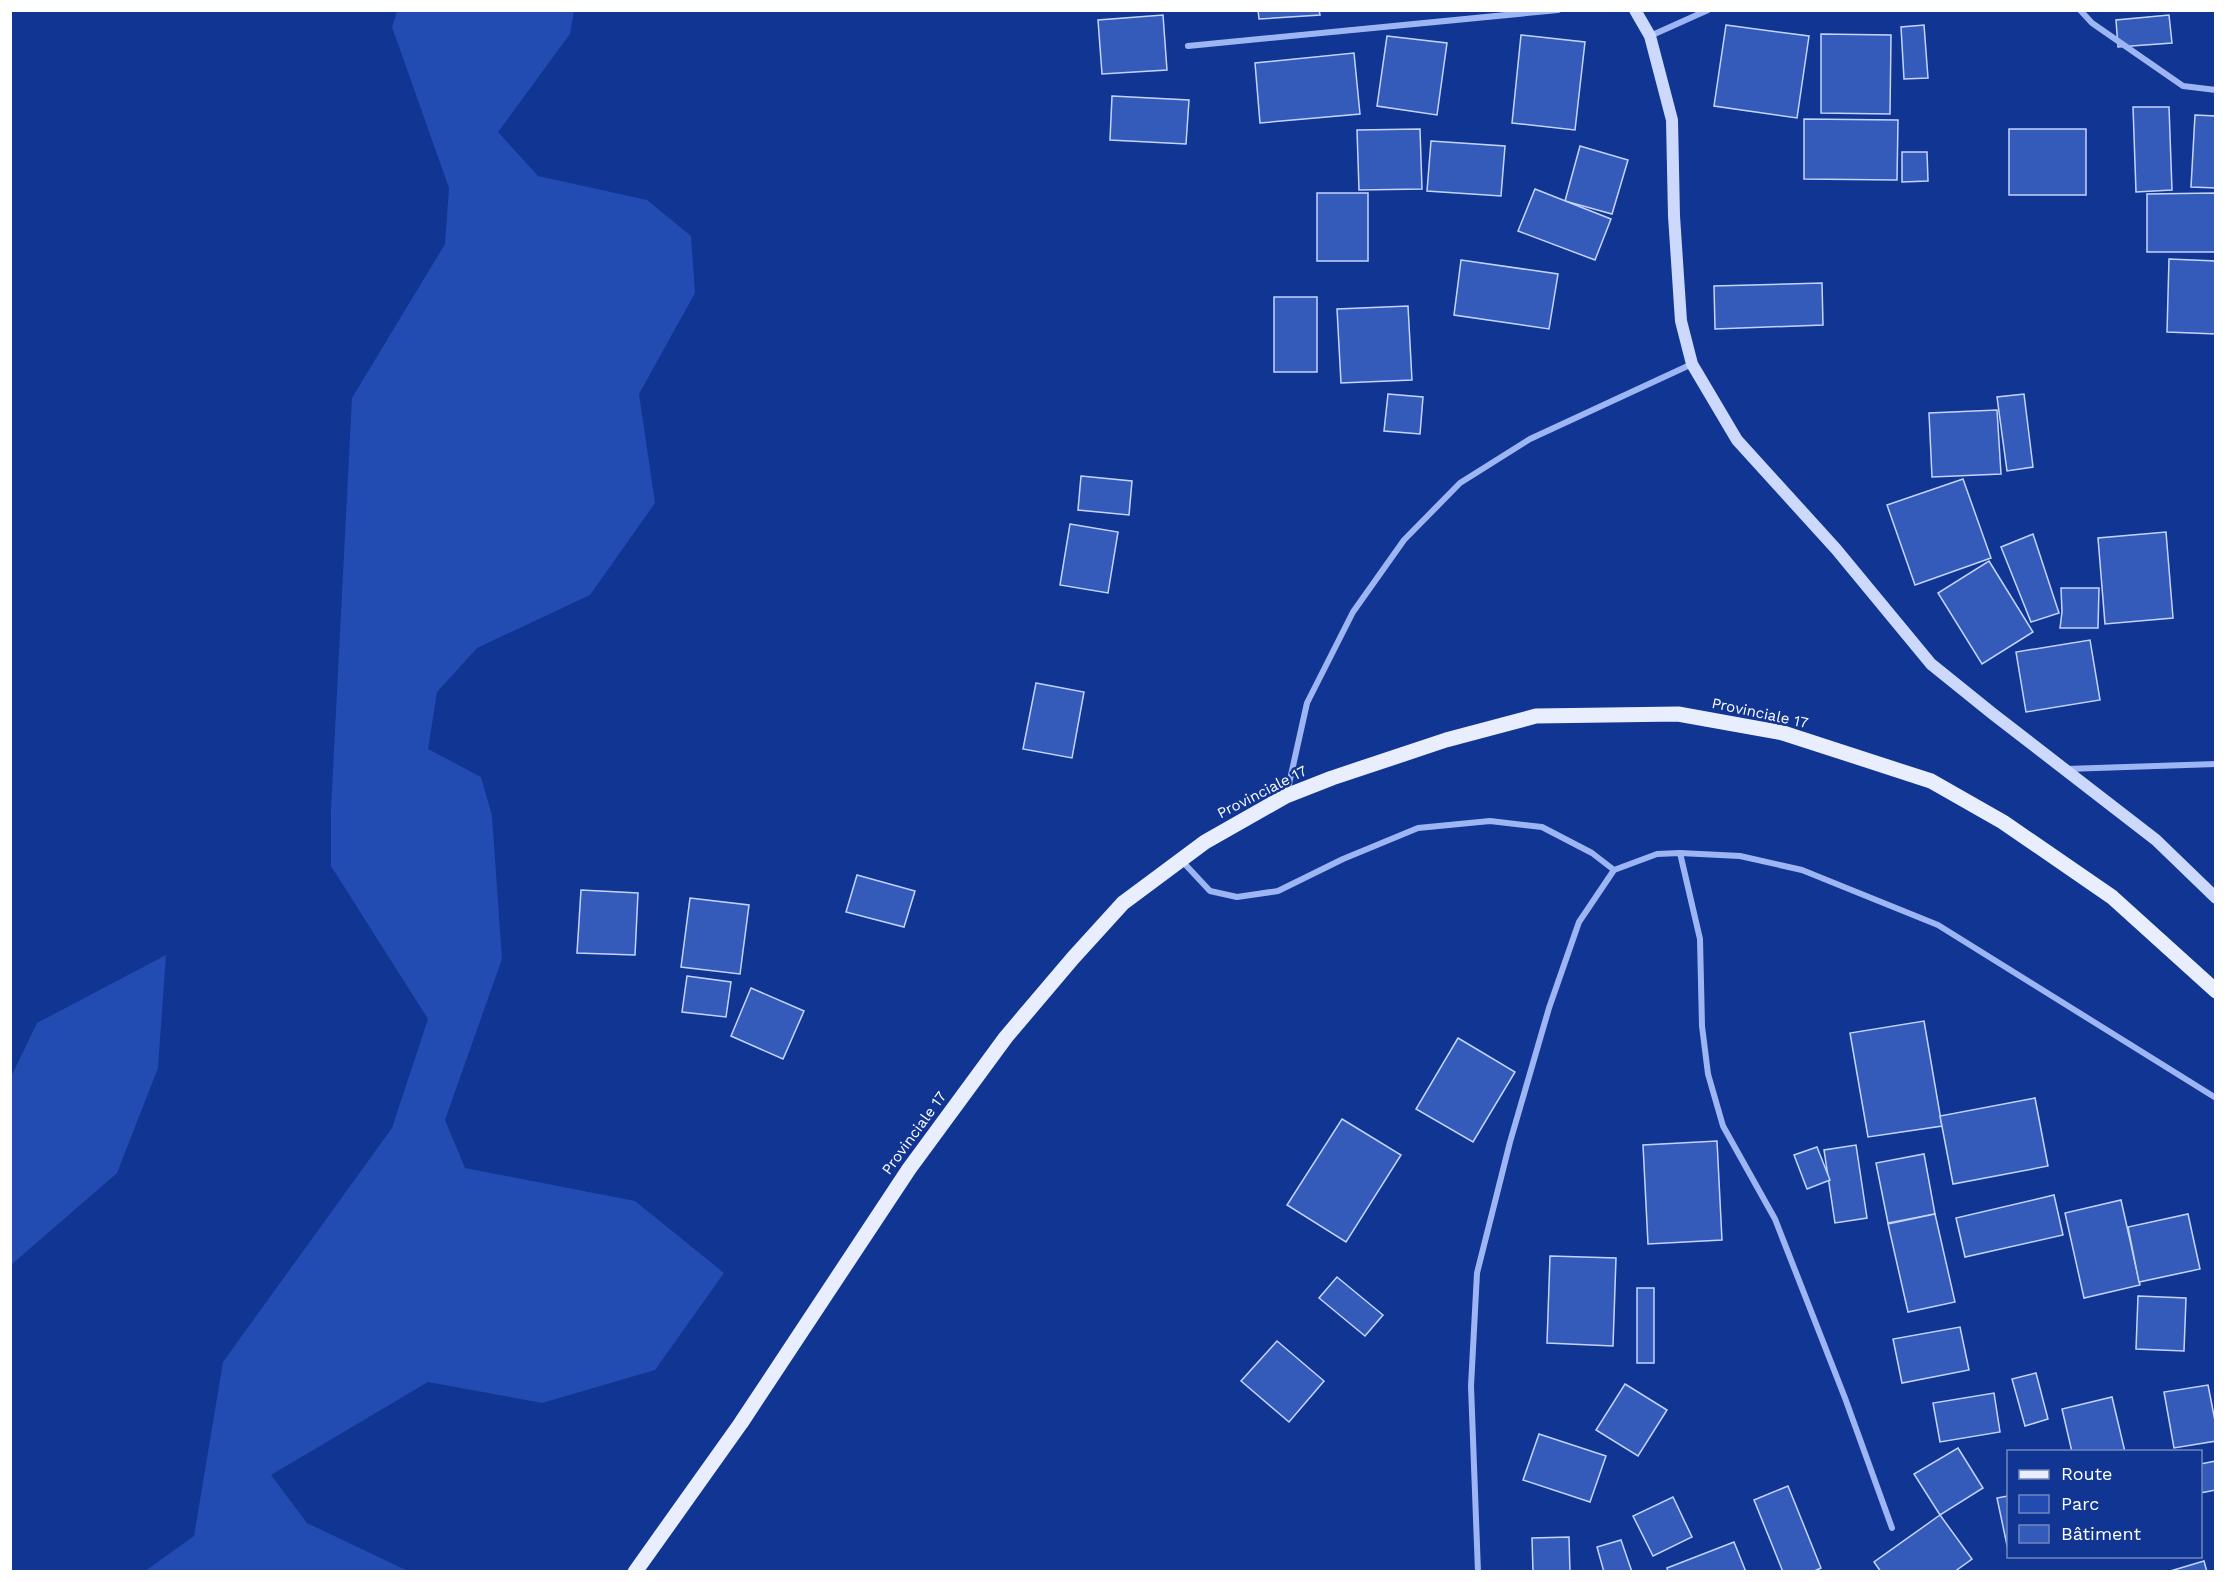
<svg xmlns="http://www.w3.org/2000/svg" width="2226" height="1582" viewBox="0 0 2226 1582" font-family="'Work Sans',sans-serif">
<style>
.green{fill:#224cb1}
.building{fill:#345aba;stroke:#c4d5fd;stroke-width:1.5}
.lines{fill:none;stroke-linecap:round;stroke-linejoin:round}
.street{stroke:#9db6f3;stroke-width:6}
.secondary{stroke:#ccd9fd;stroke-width:12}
.primary{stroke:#e9eeff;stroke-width:15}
.labels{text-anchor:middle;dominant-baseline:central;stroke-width:5;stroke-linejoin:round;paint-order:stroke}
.street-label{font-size:15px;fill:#fff;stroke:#113592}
</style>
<rect width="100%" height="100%" fill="#113592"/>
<g class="green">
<polygon points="397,11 574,11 570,34 498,132 538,176 647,200 691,236 695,293 639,394 655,503 590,595 477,648 437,692 428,749 481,777 492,816 502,959 445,1120 465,1168 635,1201 724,1273 655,1370 542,1403 428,1382 271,1475 307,1523 408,1571 145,1571 194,1536 223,1362 392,1128 428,1019 331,866 331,809 352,398 445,244 449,188 392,27"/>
<polygon points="166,955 158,1068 117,1173 11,1265 11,1077 37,1023"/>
</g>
<g class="building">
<polygon points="1258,10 1319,10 1320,15 1259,19"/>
<polygon points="1163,15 1167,70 1102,74 1098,20"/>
<polygon points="2169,15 2172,43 2118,47 2116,20"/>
<polygon points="1726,25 1809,36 1797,118 1714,106"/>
<polygon points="1924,25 1928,78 1904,79 1901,27"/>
<polygon points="1821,34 1891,35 1890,114 1821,113"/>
<polygon points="1521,35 1585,42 1575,130 1512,123"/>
<polygon points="1387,36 1447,43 1437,115 1377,106"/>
<polygon points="1354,53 1360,114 1260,123 1255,63"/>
<polygon points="1112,96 1189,100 1186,144 1110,140"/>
<polygon points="2133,107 2169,107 2172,190 2136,192"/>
<polygon points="2195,115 2216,116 2216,188 2191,187"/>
<polygon points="1804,119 1898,120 1897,180 1804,179"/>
<polygon points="1420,129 1422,189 1359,190 1357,130"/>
<rect x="2009" y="129" width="77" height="66"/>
<polygon points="1431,141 1505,146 1501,196 1427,191"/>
<polygon points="1580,146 1628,160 1612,214 1565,201"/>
<polygon points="1902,152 1927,152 1928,181 1902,182"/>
<polygon points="1535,189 1611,219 1595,260 1518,231"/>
<rect x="1317" y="193" width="51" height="68"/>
<polygon points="2215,193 2215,252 2147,252 2147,194"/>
<polygon points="2169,259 2216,261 2216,334 2167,332"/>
<polygon points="1461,260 1558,274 1549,329 1454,315"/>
<polygon points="1822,283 1823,325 1715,329 1714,286"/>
<rect x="1274" y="297" width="43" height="75"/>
<polygon points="1408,306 1412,380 1341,383 1337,309"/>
<polygon points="1388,394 1423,397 1420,434 1384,431"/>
<polygon points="2024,394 2033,467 2007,471 1997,397"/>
<polygon points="1997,410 2001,474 1932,477 1929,413"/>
<polygon points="1081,476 1132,481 1129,515 1078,510"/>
<polygon points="1963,479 1991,558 1915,585 1887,505"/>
<polygon points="1070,524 1118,532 1108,593 1060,585"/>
<polygon points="2166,532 2173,618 2105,624 2098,538"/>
<polygon points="2033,534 2059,613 2031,622 2001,547"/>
<polygon points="1989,561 2033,632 1982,664 1938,593"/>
<polygon points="2061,588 2099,588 2098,628 2060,628 2062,612"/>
<polygon points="2090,640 2100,700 2026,712 2016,652"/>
<polygon points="1036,683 1084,692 1072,758 1023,749"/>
<polygon points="857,875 915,891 904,927 846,912"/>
<polygon points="581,890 638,893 635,955 577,953"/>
<polygon points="690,898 749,905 740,974 681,967"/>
<polygon points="687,976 731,982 726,1017 682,1012"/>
<polygon points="751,988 804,1011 783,1059 731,1036"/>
<polygon points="1924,1021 1942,1126 1868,1137 1850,1033"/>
<polygon points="1458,1038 1515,1072 1473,1142 1416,1109"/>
<polygon points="2035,1098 2048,1166 1953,1184 1940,1116"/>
<polygon points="1342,1119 1401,1155 1346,1242 1287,1205"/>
<polygon points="1717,1141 1722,1240 1648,1244 1643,1145"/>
<polygon points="1856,1145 1867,1218 1835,1223 1824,1150"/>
<polygon points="1817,1147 1830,1180 1807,1189 1794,1155"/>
<polygon points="1924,1154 1935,1214 1888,1223 1876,1163"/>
<polygon points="2054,1195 2063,1235 1965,1257 1956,1218"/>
<polygon points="2121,1200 2140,1285 2084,1298 2065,1213"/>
<polygon points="1935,1214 1955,1302 1908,1312 1888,1224"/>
<polygon points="2188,1214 2200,1269 2139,1282 2128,1227"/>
<polygon points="1550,1256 1616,1258 1613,1346 1547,1343"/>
<polygon points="1337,1277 1383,1315 1365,1336 1319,1298"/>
<rect x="1637" y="1288" width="17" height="75"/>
<polygon points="2138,1296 2186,1298 2184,1351 2136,1349"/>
<polygon points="1960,1327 1969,1370 1902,1383 1893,1339"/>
<polygon points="1277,1341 1324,1381 1289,1422 1241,1381"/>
<polygon points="2036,1373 2048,1419 2025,1426 2012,1379"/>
<polygon points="1625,1384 1667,1410 1638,1456 1596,1430"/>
<polygon points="2208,1385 2216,1426 2216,1441 2174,1448 2164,1392"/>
<polygon points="1994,1393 2000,1432 1940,1442 1933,1403"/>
<polygon points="2112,1397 2125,1452 2072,1452 2062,1409"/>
<polygon points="1539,1434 1606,1456 1590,1502 1523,1480"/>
<polygon points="1958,1448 1983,1488 1940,1515 1914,1474"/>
<polygon points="2216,1461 2216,1490 2200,1493 2200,1464"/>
<polygon points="1788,1486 1821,1568 1812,1572 1783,1572 1754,1500"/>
<polygon points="2008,1496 2008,1550 1997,1498"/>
<polygon points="1673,1497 1692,1537 1653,1556 1633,1516"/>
<polygon points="1940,1515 1972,1559 1954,1572 1881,1572 1874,1562"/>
<polygon points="1569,1537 1570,1572 1533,1572 1532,1538"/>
<polygon points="1621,1540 1632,1572 1604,1572 1597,1547"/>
<polygon points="1734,1542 1746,1572 1668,1572 1667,1568"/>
<polygon points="2204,1561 2207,1572 2167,1572"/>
</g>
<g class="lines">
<g class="street">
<polyline points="2080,10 2092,23 2183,86 2216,90"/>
<polyline points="1650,36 1708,10"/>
<polyline points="1188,46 1558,10"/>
<polyline points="2066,769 2216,764"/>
<polyline points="1287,793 1307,703 1353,612 1404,540 1460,483 1530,439 1692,364"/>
<polyline points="1680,853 1700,939 1702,1026 1708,1074 1723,1126 1775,1219 1845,1398 1892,1528"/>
<polyline points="1182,861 1210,891 1237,897 1278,891 1343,859 1418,828 1490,821 1542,827 1592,853 1614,870"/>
<polyline points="1478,1572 1471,1386 1477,1273 1510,1142 1549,1008 1579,922 1614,870 1657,854 1680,853 1740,856 1802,870 1938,925 2216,1098"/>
</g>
<polyline class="secondary" points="1635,10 1650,36 1672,120 1674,216 1681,321 1692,364 1737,440 1836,549 1931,664 1993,714 2156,840 2216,898"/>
<polyline class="primary" points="635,1572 741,1423 909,1169 1006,1037 1073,958 1123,903 1205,842 1286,796 1332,778 1446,740 1536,716 1678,714 1783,733 1931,781 2003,822 2112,897 2216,991"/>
</g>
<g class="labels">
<g class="street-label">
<text transform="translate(1760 713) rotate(12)">Provinciale 17</text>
<text transform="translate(1262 792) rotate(-27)">Provinciale 17</text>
<text transform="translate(914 1133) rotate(-54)">Provinciale 17</text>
</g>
</g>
<rect width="2226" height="1582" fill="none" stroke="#ffffff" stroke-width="24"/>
<rect x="2007" y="1450" width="195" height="108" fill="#113592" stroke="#7086be" stroke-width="1.5"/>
<rect x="2019" y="1470" width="30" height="9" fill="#e9eeff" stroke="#7086be" stroke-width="1.5"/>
<text x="2061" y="1480" font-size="18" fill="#ffffff">Route</text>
<rect x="2019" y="1495" width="30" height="18" fill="#224cb1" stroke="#7086be" stroke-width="1.5"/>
<text x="2061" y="1510" font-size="18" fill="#ffffff">Parc</text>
<rect x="2019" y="1525" width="30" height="18" fill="#345aba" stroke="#7086be" stroke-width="1.5"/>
<text x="2061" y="1540" font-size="18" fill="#ffffff">Bâtiment</text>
</svg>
